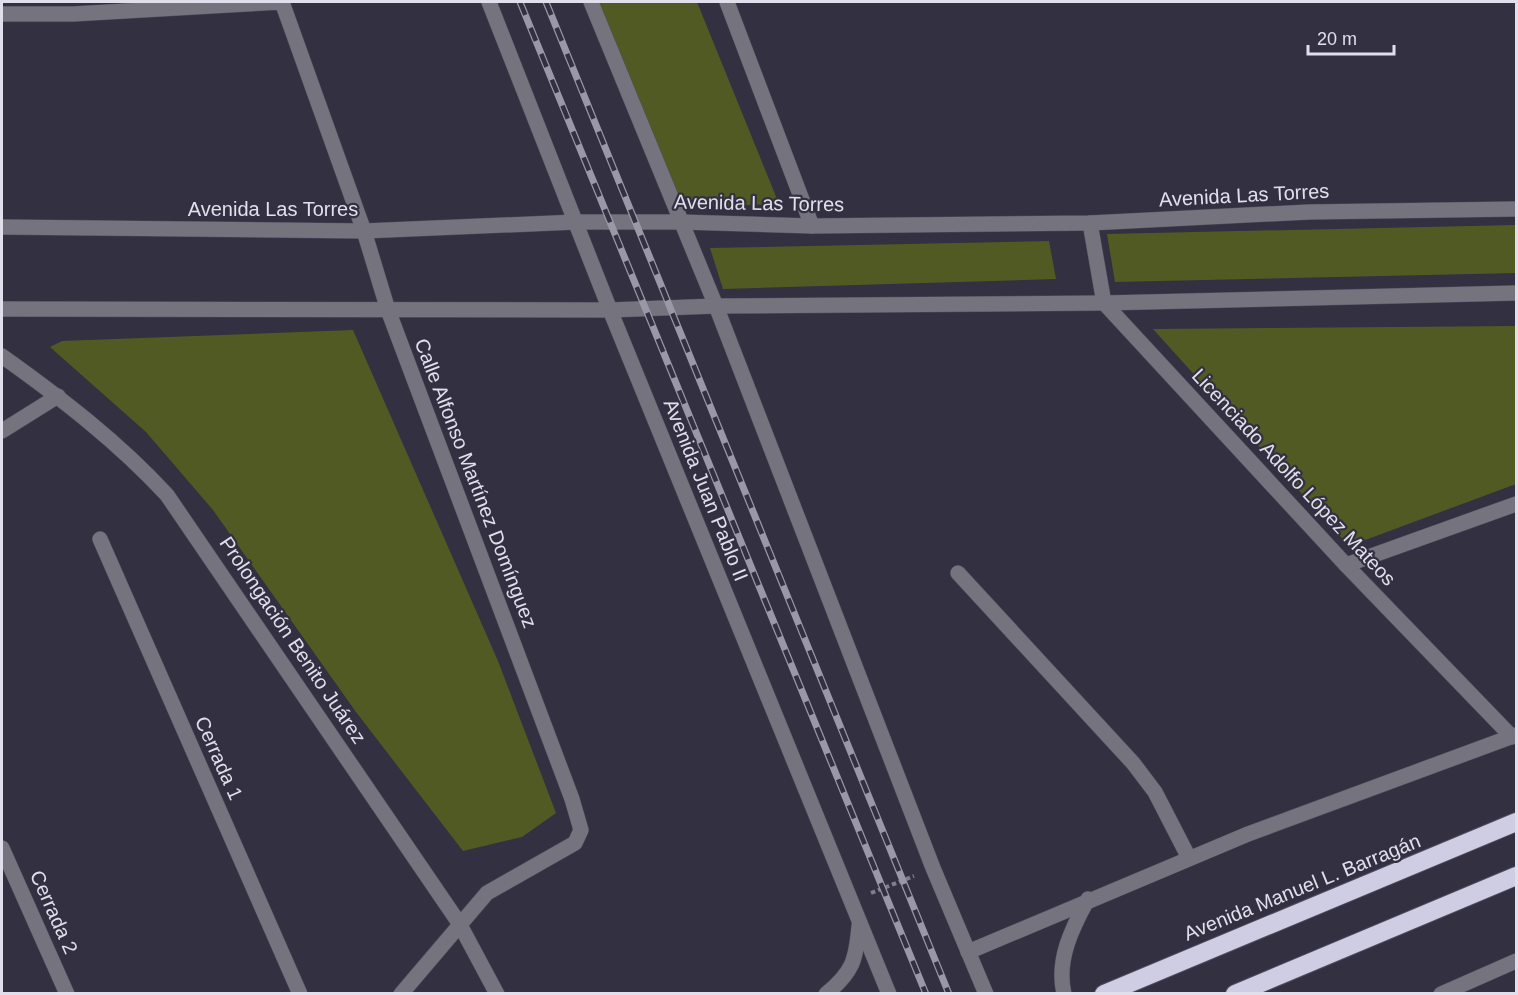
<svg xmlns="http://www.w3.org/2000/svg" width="1518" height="995" viewBox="0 0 1518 995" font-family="Helvetica,sans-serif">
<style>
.green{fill:#525a23}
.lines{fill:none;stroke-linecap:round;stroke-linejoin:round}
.minor-casing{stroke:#4f4c5d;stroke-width:16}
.highway-casing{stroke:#4f4c5d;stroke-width:20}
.path{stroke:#817e8e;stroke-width:4;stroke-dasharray:4.5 3;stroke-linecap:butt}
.minor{stroke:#75737d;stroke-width:15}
.highway{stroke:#cfcde4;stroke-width:18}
.rail-casing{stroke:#9a98a7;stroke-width:7}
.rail{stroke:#333042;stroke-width:4.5;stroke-dasharray:14;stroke-linecap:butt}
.labels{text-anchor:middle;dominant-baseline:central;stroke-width:4.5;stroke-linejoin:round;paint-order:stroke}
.street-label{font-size:20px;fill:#e1dfec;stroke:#333042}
</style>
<rect width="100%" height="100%" fill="#333042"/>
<g class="green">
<polygon points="598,2 697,2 779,204 679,207"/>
<polygon points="1516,225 1516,273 1115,282 1107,234"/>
<polygon points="1049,241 1056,279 723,289 710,248"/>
<polygon points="1516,326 1516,484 1349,546 1153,329"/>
<polygon points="353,330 498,661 556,813 522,837 463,851 356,712 213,510 146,432 50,347 62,341"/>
</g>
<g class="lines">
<g class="minor-casing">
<g id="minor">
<polyline points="489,2 610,310 889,994"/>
<polyline points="591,2 716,306 933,868 986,994"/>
<polyline points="727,2 812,226"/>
<polyline points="2,14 73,14 282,2 364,231 388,310 572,799 581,830 575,843 487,893 401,994"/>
<polyline points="1090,223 1104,303 1346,565 1512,737"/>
<polyline points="2,227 364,231 576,222 681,222 812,226 1090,223 1309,212 1516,209"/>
<polyline points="2,309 610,310 716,306 1104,303 1516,293"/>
<path d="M2,356C61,398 118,442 167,495L459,923L497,994"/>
<polyline points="2,431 58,396"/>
<polyline points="100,539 300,994"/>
<polyline points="1346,565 1516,504"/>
<polyline points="958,573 1133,763 1155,792 1189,858"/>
<polyline points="2,848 67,994"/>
<polyline points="968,952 1248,834 1516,735"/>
<path d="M826,994C853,972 856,960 859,926"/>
<path d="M1064,994C1056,960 1072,928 1088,899"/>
<polyline points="1441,994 1516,961"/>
</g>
</g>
<g class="highway-casing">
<g id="highway">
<polyline points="1104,994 1516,822"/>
<polyline points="1235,994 1516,876"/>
</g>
</g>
<polyline class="path" points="871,893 914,876"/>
<use href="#minor" class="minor"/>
<use href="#highway" class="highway"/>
<g class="rail-casing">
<g id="rail">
<polyline points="520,2 926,994"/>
<polyline points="546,2 949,994"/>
</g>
</g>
<use href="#rail" class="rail"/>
</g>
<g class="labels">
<g class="street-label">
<text transform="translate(1244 195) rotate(-3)">Avenida Las Torres</text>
<text transform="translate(759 203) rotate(1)">Avenida Las Torres</text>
<text x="273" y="209">Avenida Las Torres</text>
<text transform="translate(1294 477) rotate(47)">Licenciado Adolfo López Mateos</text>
<text transform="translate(476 483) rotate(69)">Calle Alfonso Martínez Domínguez</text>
<text transform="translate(706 490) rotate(68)">Avenida Juan Pablo II</text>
<text transform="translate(293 640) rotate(56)">Prolongación Benito Juárez</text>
<text transform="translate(219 758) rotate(66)">Cerrada 1</text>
<text transform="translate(1302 887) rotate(-22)">Avenida Manuel L. Barragán</text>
<text transform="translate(54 912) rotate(66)">Cerrada 2</text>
</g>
</g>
<rect width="1518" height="995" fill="none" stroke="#e1dfec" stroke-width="6"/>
<path d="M1308 45v9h86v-9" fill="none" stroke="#e1dfec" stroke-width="3"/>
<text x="1317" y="45" font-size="18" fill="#e1dfec" stroke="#333042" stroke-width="4.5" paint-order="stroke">20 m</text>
</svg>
